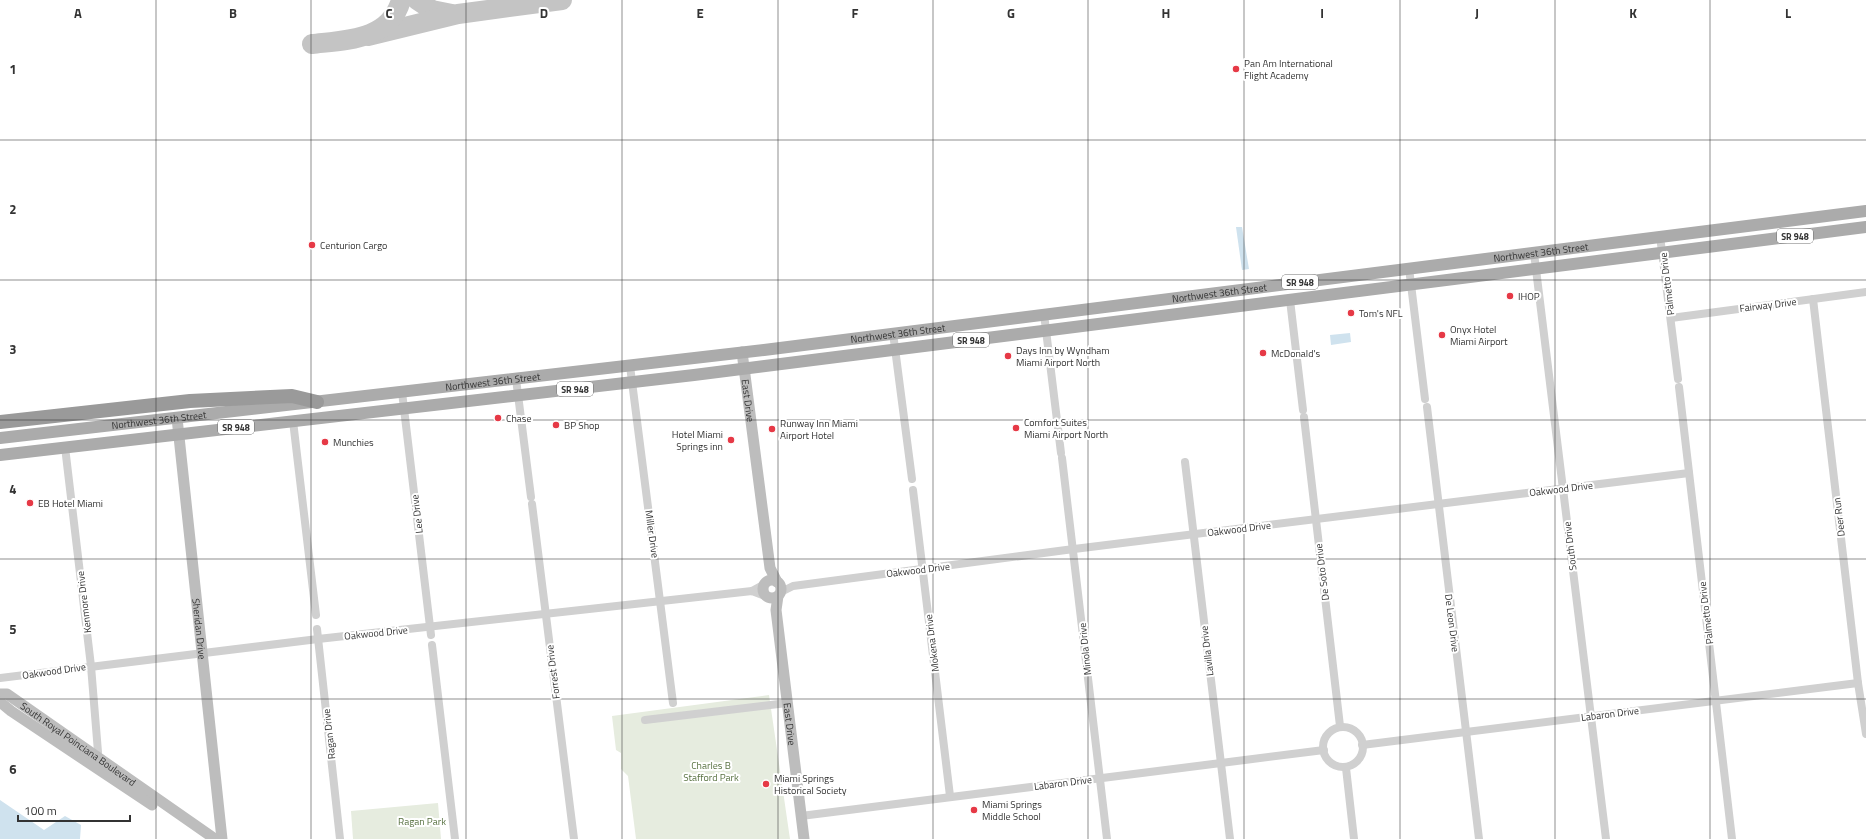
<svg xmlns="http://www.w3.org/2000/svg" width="1866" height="839" viewBox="0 0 1866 839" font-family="'Titillium Web',sans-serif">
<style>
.green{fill:#e6ecdf}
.water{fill:#cfe2ee}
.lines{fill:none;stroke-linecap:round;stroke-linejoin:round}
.taxiway{stroke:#c4c4c4;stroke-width:20}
.street{stroke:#d0d0d0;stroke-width:8}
.secondary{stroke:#bdbdbd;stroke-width:11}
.primary{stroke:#ababab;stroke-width:12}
.highway{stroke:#9a9a9a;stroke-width:14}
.grid{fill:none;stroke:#333;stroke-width:1;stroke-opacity:0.55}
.poi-dot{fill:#e63946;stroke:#fff;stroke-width:1.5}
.labels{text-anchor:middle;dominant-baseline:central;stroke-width:4;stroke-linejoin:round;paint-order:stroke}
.shield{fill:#fff;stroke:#707070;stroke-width:1}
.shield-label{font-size:9px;font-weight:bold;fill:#333}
.poi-label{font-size:10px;fill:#333;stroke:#fff;text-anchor:start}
.street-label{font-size:10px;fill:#333;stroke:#fff}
.park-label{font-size:10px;fill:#56703f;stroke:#fff}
.grid-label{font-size:13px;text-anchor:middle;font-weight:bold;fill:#333;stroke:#fff;stroke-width:4;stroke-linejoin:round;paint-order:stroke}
</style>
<rect width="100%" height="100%" fill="#fff"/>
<g class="green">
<polygon points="769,695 790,839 636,839 628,776 621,769 621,753 616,750 612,716"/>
<polygon points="438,803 441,839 353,839 351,811"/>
</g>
<g class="water">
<polygon points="1236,227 1242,227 1249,269 1242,270"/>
<polygon points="1350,333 1351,342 1331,345 1330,335"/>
<polygon points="0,800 44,830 65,816 81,825 80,839 0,839"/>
</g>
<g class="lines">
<g class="taxiway">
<polyline points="417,0 432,10 452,14"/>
<polyline points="368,36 458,14 562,0"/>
<path d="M312,44C347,40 390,40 401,0"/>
</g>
<g class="street">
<polyline points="1660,236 1678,379"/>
<polyline points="1534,253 1606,839"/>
<polyline points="1409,268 1425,399"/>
<polyline points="1813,299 1858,683 1866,734"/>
<polyline points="1290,300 1303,410"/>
<polyline points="1044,314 1061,453"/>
<polyline points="1671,318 1866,292"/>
<polyline points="893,333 912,479"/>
<polyline points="630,366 673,703"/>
<polyline points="516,379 531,497"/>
<polyline points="1679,387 1732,839"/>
<polyline points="402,392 431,635"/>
<polyline points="1427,407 1479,839"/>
<polyline points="1304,417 1340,726"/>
<polyline points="293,421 316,615"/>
<polyline points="65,447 91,666 98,752 95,758"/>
<polyline points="1062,458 1107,839"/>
<polyline points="1185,462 1230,839"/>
<polyline points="913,490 950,796"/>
<polyline points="532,504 574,839"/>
<polyline points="752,591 763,585"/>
<polyline points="781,592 793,586 1066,550 1689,473"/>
<polyline points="317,629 340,839"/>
<polyline points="432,645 455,839"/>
<polyline points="0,678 318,639 716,595 752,591 765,596"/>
<polyline points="645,720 787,703"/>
<circle cx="1343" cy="747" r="20"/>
<polyline points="1362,745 1858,683"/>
<polyline points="1346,768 1354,839"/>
<polyline points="801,816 1324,750"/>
</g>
<g class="secondary">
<path id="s1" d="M742,352L770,568L777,582"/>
<path id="s2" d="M177,418L222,839"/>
<circle cx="772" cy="589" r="9"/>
<path id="s3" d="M778,596L776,610L804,839"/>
<path id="s4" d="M0,694H7L215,839"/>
<polyline points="0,702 11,711 152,805"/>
</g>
<g class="primary">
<path id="s5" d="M0,438L764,350L1866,211"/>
<polyline points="0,455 694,375 1866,227"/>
</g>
<polyline class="highway" points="0,422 190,401 292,396 317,402"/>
</g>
<path class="grid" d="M156,0V839M311,0V839M466,0V839M622,0V839M778,0V839M933,0V839M1088,0V839M1244,0V839M1400,0V839M1555,0V839M1710,0V839M0,140H1866M0,280H1866M0,420H1866M0,559H1866M0,699H1866"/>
<g class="poi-dot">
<circle cx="1236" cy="69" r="4"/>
<circle cx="312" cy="245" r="4"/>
<circle cx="1510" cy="296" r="4"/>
<circle cx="1351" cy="313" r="4"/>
<circle cx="1442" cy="335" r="4"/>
<circle cx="1263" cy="353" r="4"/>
<circle cx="1008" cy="356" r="4"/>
<circle cx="498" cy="418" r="4"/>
<circle cx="556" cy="425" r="4"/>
<circle cx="1016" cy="428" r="4"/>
<circle cx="772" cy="429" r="4"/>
<circle cx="731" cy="440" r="4"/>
<circle cx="325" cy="442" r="4"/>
<circle cx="30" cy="503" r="4"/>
<circle cx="766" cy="784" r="4"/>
<circle cx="974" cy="810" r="4"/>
</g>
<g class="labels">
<g class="shield">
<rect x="1777" y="229" width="36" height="14" rx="3"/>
<rect x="1282" y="275" width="36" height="14" rx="3"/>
<rect x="953" y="333" width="36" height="14" rx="3"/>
<rect x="557" y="382" width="36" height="14" rx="3"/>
<rect x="218" y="420" width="36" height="14" rx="3"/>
</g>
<g class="shield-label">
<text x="1795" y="236">SR 948</text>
<text x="1300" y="282">SR 948</text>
<text x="971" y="340">SR 948</text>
<text x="575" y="389">SR 948</text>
<text x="236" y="427">SR 948</text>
</g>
<g class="poi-label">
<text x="1244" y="63">Pan Am International<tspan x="1244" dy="12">Flight Academy</tspan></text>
<text x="320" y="245">Centurion Cargo</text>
<text x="1518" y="296">IHOP</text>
<text x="1359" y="313">Tom's NFL</text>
<text x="1450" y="329">Onyx Hotel<tspan x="1450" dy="12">Miami Airport</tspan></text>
<text x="1016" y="350">Days Inn by Wyndham<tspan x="1016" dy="12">Miami Airport North</tspan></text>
<text x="1271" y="353">McDonald's</text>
<text x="506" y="418">Chase</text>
<text x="1024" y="422">Comfort Suites<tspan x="1024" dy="12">Miami Airport North</tspan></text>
<text x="780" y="423">Runway Inn Miami<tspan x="780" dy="12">Airport Hotel</tspan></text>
<text x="564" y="425">BP Shop</text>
<text x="723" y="434" text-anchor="end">Hotel Miami<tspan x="723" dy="12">Springs inn</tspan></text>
<text x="333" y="442">Munchies</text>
<text x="38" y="503">EB Hotel Miami</text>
<text x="774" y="778">Miami Springs<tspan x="774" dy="12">Historical Society</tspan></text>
<text x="982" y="804">Miami Springs<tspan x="982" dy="12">Middle School</tspan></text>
</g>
<g class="street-label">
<text stroke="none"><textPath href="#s5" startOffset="1552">Northwest 36th Street</textPath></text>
<text transform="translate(1667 284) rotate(-97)">Palmetto Drive</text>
<text stroke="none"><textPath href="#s5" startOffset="1228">Northwest 36th Street</textPath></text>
<text transform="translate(1768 305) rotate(-7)">Fairway Drive</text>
<text stroke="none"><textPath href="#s5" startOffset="904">Northwest 36th Street</textPath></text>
<text stroke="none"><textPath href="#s5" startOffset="496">Northwest 36th Street</textPath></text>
<text stroke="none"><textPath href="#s1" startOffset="49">East Drive</textPath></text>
<text stroke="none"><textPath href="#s5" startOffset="160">Northwest 36th Street</textPath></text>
<text transform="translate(1561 489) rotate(-7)">Oakwood Drive</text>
<text transform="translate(417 514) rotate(-97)">Lee Drive</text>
<text transform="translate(1839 517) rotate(-97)">Deer Run</text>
<text transform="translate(1239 529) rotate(-7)">Oakwood Drive</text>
<text transform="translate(652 534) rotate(82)">Miller Drive</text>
<text transform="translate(1570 546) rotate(-97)">South Drive</text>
<text transform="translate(918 570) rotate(-7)">Oakwood Drive</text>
<text transform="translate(1322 572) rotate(-97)">De Soto Drive</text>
<text transform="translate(84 602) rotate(-97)">Kenmore Drive</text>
<text transform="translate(1706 613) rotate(-97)">Palmetto Drive</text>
<text transform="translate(1452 623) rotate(83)">De Leon Drive</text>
<text stroke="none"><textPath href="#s2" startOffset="212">Sheridan Drive</textPath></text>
<text transform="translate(376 633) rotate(-6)">Oakwood Drive</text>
<text transform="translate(932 643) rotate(-97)">Mokena Drive</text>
<text transform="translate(1085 649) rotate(-96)">Minola Drive</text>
<text transform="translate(1207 651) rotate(-97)">Lavilla Drive</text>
<text transform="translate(54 671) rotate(-8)">Oakwood Drive</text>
<text transform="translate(553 672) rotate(-97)">Forrest Drive</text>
<text transform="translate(1610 714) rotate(-7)">Labaron Drive</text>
<text stroke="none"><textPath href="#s3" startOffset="129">East Drive</textPath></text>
<text transform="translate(329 734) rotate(-96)">Ragan Drive</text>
<text stroke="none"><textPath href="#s4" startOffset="94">South Royal Poinciana Boulevard</textPath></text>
<text transform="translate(1063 783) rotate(-7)">Labaron Drive</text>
</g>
<g class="park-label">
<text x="711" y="765">Charles B<tspan x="711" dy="12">Stafford Park</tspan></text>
<text x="422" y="821">Ragan Park</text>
</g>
</g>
<g class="grid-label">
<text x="78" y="18">A</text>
<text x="233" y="18">B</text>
<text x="389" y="18">C</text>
<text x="544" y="18">D</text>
<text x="700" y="18">E</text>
<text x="855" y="18">F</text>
<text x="1011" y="18">G</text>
<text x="1166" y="18">H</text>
<text x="1322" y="18">I</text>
<text x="1477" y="18">J</text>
<text x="1633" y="18">K</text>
<text x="1788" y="18">L</text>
<text x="13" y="74">1</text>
<text x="13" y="214">2</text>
<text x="13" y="354">3</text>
<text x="13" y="494">4</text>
<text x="13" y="634">5</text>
<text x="13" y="774">6</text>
</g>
<path d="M18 815v6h112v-6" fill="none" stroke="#333333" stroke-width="2"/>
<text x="24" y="815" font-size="12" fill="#333333" stroke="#ffffff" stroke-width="3" paint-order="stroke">100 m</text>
</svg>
